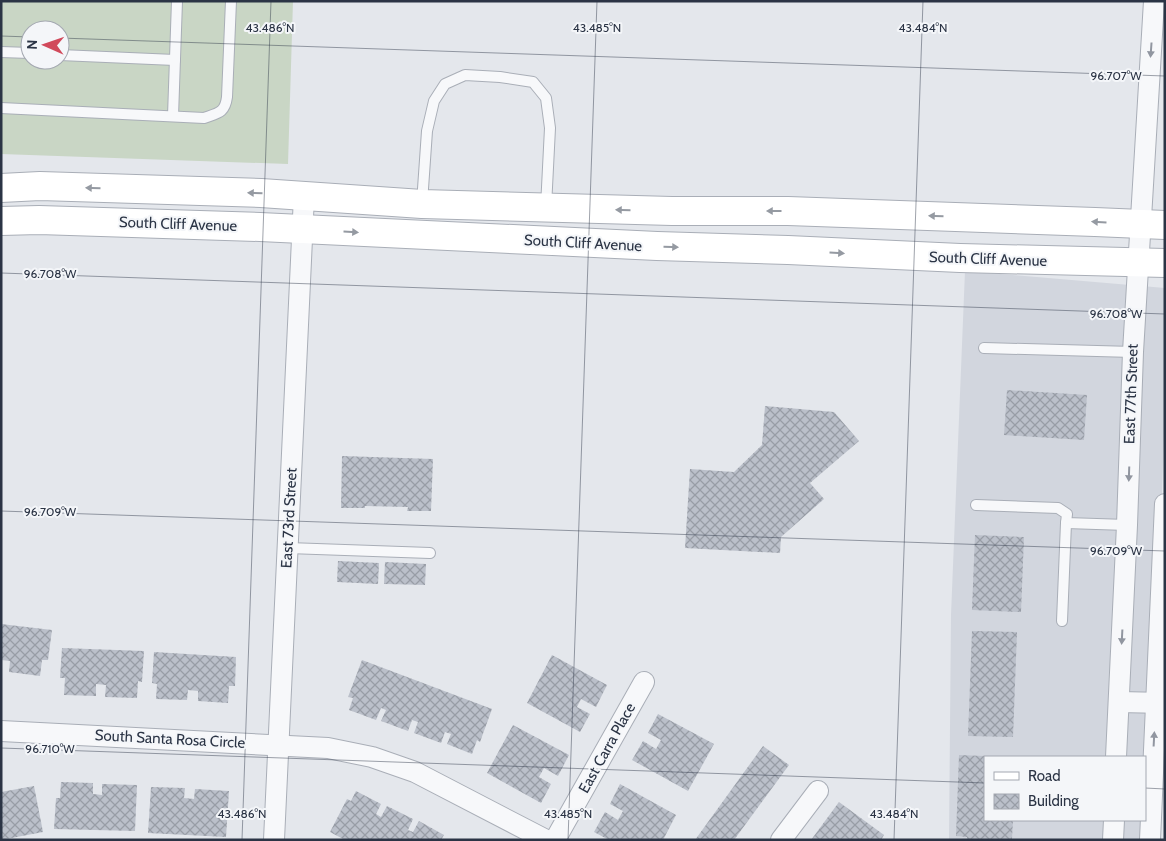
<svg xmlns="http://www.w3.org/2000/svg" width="1166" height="841" viewBox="0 0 1166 841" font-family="Cabin,sans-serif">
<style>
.built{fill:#d2d6de;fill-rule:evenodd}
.grass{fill:#c9d6c5;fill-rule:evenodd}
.building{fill:url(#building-cross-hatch)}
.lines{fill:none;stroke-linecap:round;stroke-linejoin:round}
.service-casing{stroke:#a9aeb7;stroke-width:12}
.minor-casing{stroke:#a9aeb7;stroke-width:22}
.secondary-casing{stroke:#a9aeb7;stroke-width:30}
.service{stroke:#f7f8fa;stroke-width:10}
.minor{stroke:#f7f8fa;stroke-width:20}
.secondary{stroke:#fff;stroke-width:28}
.oneway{fill:#9196a0}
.oneway2{fill:#959aa2}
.ticks{fill:none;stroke:#2b3445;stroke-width:1;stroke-opacity:0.45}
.labels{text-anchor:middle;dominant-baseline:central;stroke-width:4;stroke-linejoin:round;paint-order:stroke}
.street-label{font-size:15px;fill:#2b3445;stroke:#f4f6f9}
.ticks-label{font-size:12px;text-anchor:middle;fill:#2b3445;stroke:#f4f6f9;stroke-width:4;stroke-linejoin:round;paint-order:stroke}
</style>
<defs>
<pattern id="building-cross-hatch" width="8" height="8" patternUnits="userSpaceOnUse" patternTransform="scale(1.25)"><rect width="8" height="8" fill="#bbc0ca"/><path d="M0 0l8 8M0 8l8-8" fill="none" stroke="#989da6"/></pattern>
</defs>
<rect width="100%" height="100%" fill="#e4e7ec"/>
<path class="built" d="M965,271L1165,288V404L1150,840H949L951,615ZM985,757H1145V820H985Z"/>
<path class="grass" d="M1,1H293L288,164L1,154ZM30,30H60V60H30Z"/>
<g class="building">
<polygon points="1007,390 1087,395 1084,440 1004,435"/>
<polygon points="765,406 834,412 859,441 810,483 824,499 781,537 780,553 685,548 690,469 734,472 762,445"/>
<polygon points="342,456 433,459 431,511 407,511 408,507 365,506 365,508 341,508"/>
<polygon points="975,535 1024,537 1021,612 972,610"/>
<polygon points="338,561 379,563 378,584 337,582"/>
<polygon points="385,562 426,564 425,585 384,584"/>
<polygon points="1,624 52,630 48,660 42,660 40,676 9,672 10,661 1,660"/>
<polygon points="972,631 1017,632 1013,737 968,736"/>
<polygon points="62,648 144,651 142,682 138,681 137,698 105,697 106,685 96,684 96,696 64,695 65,678 60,678"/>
<polygon points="154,652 236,657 235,686 229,686 228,703 198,701 198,691 188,690 187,700 156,699 157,684 152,683"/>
<polygon points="552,655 607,685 596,707 581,699 577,707 590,714 580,732 527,703"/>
<polygon points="362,660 492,709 480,742 477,740 472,754 447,744 451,734 445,732 441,743 414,733 418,722 412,720 408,731 381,721 386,710 381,708 376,720 349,710 353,698 348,697"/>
<polygon points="658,714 714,744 688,791 632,760 643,741 656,749 661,740 648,733"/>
<polygon points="513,725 569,755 558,776 544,768 539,777 551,784 541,803 487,773"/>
<polygon points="763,746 789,765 734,840 695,840"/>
<polygon points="959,755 985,756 985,820 1013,820 1012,839 967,840 967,837 956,836"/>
<polygon points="61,782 93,783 93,794 102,795 102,784 137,785 135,831 54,829 56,798 60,798"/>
<polygon points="620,784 676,815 663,840 609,840 594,832 605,812 618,820 623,811 610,804"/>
<polygon points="34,786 43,832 1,840 1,792"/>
<polygon points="151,787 185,788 184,798 194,799 195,789 229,791 226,837 148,833"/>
<polygon points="356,791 381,804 376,814 381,817 387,806 413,819 408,830 413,832 419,821 444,835 441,840 345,840 330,832 347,799 351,801"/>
<polygon points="839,802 884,835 881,840 811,840"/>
</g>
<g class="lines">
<g class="service-casing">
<g id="service">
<polyline points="1,52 30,53"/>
<polyline points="60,55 175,60"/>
<path d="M1,108L204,118C218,113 225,113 227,97L231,1"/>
<polyline points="173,116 177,1"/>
<polyline points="422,203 427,131 434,101 445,84 465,75 500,77 533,82 546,98 550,128 546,207"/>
<polyline points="984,348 1133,352"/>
<polyline points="976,505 1058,508 1067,514 1066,523 1127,525"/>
<polyline points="288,548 430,553"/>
<polyline points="1062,621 1066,523"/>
</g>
</g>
<g class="minor-casing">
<g id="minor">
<polyline points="1119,702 1165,703"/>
<polyline points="1,731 328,748 372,757 415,772 546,840"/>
<polyline points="1116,757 1127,525 1133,352 1154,1"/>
<polyline points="274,840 304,196"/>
<polyline points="555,840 644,682"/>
<polyline points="781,840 818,791"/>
<polyline points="1113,840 1114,820"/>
<polyline points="1150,840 1165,504"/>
</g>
</g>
<g class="secondary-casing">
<g id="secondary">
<polyline points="1,188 40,186 261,193 422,204 672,211 788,211 1095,222 1165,225"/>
<polyline points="1,221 39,220 260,227 657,246 788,250 960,258 1165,263"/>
</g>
</g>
<use href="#service" class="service"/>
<use href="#minor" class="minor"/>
<use href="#secondary" class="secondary"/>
</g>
<defs><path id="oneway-solid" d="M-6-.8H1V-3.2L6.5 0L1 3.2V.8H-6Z" transform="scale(1.25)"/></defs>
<g class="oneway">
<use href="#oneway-solid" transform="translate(1151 50) rotate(94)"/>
<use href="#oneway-solid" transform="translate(1129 474) rotate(92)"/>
<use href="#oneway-solid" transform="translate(1122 637) rotate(93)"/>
<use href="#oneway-solid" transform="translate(1154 739) rotate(-87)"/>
</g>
<g class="oneway2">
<use href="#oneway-solid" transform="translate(93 188) rotate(-178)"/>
<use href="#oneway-solid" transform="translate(255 193) rotate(-178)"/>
<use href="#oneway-solid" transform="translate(623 210) rotate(-179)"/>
<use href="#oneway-solid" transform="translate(774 211) rotate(-180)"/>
<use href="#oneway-solid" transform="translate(936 216) rotate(-178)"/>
<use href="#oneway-solid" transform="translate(1099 222) rotate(-177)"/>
<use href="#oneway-solid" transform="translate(351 232) rotate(3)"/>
<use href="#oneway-solid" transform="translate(671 247) rotate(2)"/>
<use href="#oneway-solid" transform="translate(837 253) rotate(3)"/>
</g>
<path class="ticks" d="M1,36L30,37M60,38L1165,76M1,273L1165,314M1,511L1165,551M1,748L985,783M1145,788L1165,789M242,840L271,1M568,840L597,1M894,840L923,1"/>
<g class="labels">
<g class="street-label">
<text transform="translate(178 224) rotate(2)">South Cliff Avenue</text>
<text transform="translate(583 243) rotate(3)">South Cliff Avenue</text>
<text transform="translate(988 259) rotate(2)">South Cliff Avenue</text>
<text transform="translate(1131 394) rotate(-88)">East 77th Street</text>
<text transform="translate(289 518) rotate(-87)">East 73rd Street</text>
<text transform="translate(170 739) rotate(3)">South Santa Rosa Circle</text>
<text transform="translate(607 748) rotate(-61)">East Carra Place</text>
</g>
</g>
<g class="ticks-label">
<text x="270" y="32">43.486°N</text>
<text x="597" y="32">43.485°N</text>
<text x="923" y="32">43.484°N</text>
<text x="1116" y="80">96.707°W</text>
<text x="50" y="278">96.708°W</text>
<text x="1116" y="318">96.708°W</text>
<text x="50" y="516">96.709°W</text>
<text x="1116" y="555">96.709°W</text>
<text x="50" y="753">96.710°W</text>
<text x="242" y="818">43.486°N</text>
<text x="568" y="818">43.485°N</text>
<text x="894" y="818">43.484°N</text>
</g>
<rect width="1166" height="841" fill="none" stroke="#2b3445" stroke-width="5"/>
<rect x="984" y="756" width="162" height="65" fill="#f4f6f9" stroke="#a4a8b1"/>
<rect x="994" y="772" width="25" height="8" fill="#ffffff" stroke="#a4a8b1"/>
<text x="1028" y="781" font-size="15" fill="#2b3445">Road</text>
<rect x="994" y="794" width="25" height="15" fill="url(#building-cross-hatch)" stroke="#a4a8b1"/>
<text x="1028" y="806" font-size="15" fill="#2b3445">Building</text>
<g transform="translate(45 45) rotate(272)"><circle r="24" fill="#f4f6f9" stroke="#a4a8b1"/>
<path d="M0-4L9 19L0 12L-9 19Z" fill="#d1495b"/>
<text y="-8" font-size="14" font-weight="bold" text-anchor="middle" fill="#2b3445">N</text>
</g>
</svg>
